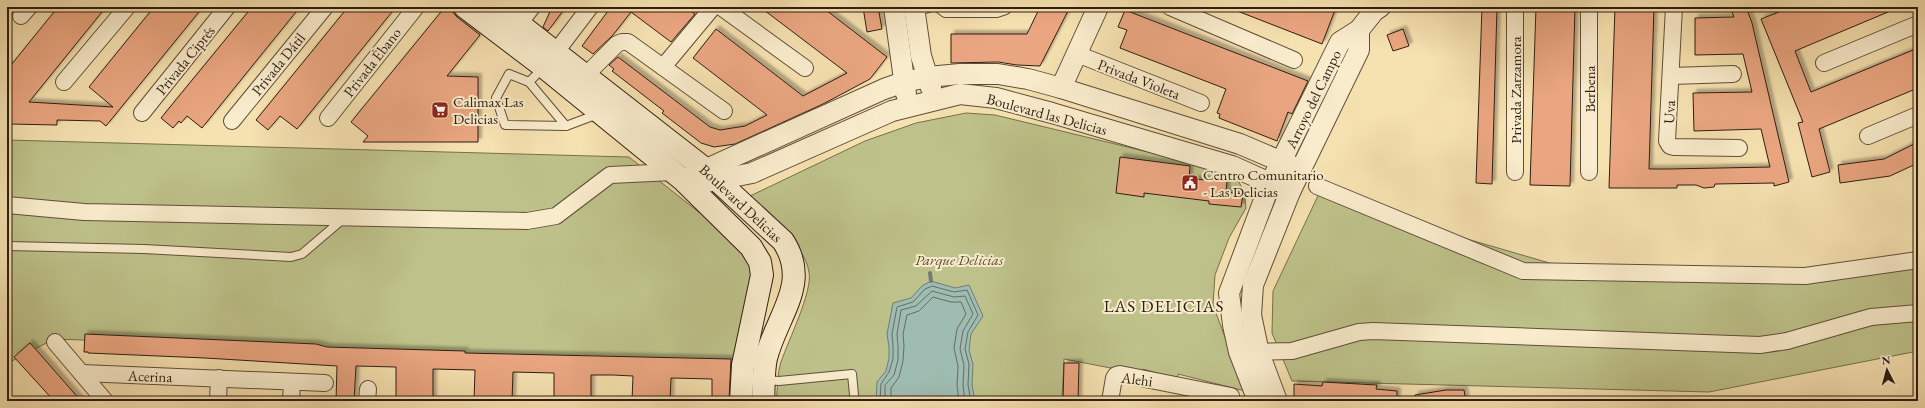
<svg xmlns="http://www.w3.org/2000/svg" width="1925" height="408" viewBox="0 0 1925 408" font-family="'EB Garamond',serif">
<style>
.green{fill:#bec28a;stroke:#76704e}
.water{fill:#9ebcb2;stroke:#717c72}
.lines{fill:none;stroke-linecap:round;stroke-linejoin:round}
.shore{stroke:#666c62;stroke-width:1}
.stream{stroke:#717c72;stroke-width:4}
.building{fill:#eaa681;stroke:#2e1d13;filter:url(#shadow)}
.service-casing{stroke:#604e3a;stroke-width:10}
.minor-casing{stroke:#604e3a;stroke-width:18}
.tertiary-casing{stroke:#604e3a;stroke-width:22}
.secondary-casing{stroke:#2e1d13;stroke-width:24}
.service{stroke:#f9eccc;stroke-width:8}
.minor{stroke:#f9eccc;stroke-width:16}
.tertiary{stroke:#f9eccc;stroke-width:20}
.secondary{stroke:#f9eccc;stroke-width:22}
.labels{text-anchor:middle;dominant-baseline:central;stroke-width:4;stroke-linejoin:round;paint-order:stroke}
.street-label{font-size:15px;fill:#2e1d13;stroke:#f9eccc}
.poi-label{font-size:15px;fill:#2e1d13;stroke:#f9eccc;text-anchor:start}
.park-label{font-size:15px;font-style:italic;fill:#594f37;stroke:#f9eccc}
.quarter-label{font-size:17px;letter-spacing:1px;fill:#2e1d13;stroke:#f9eccc}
</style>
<defs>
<filter id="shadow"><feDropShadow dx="3.5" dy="-3.5" stdDeviation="1" flood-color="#0004"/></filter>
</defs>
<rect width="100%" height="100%" fill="#f6e1b0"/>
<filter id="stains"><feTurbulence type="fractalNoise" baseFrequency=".005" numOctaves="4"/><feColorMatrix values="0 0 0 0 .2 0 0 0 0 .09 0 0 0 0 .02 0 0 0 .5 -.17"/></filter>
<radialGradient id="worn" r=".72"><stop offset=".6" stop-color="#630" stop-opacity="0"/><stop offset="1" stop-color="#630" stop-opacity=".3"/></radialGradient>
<g class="green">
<path d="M966,113L995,115L1223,170L1238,180L1244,192L1246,208L1229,238L1215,275L1213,305L1245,391L1178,374V379L1143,369L1142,374L1064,359L1062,401H776C778,388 777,374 781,362C788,341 813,291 809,272C804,243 768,217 748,197L865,141L916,123Z"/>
<polygon points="7,140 629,157 762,262 749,365 54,339 10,362 7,358"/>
<polygon points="1325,181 1412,223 1553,264 1868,269 1918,260 1918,351 1709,392 1292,381 1272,333 1273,291"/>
</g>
<polygon class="water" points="931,281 955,288 969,285 983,316 971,334 969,350 973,364 972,385 975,401 876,401 877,382 886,371 889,358 889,347 887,334 893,303 911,298 922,286"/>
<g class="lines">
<g class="shore">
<polyline points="880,401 881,384 889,372 893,359 893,346 892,334 897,307 913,302 925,289 932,286 954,292 967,290 978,315 968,332 965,349 969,364 968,385 971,401"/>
<polyline points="885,401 885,385 894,375 898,360 898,346 897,334 901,310 916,306 932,291 954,297 965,296 973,314 963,331 960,349 964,365 963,385 965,401"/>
<polyline points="891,401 891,388 899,377 903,361 904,346 903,334 907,315 919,311 933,297 951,302 961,302 966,314 957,329 954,348 958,366 957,385 959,401"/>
</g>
<polyline class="stream" points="930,273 931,281"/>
</g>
<g class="building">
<polygon points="58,7 106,7 29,102 113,107 89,87 154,7 203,7 106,126 100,121 57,120 57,125 9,124 9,120 7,120 7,70"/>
<polygon points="252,7 300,7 202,128 187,116 181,123 179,121 173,128 161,118"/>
<polygon points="348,7 396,7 297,129 280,116 268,130 256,120"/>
<polygon points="445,7 448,7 457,17 480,35 447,76 478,77 478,142 363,142 368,136 351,122"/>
<polygon points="552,7 566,7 548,31 543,27"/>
<polygon points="611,7 685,7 695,14 671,42 631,12 613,35 593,54 582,46"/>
<polygon points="760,7 822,7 887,57 870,79 823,104 735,144 714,147 701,143 662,113 664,111 612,71 614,69 609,65 618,57 710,127 720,130 745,126 767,115 693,58 716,29 803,96 847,73"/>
<polygon points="863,7 878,7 882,29 867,32"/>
<polygon points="1040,7 1070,7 1040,66 1017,65 998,62 951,63 951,34 1027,34"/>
<polygon points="1227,7 1328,7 1335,10 1322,44"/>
<polygon points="1482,7 1497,7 1492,184 1476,183"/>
<polygon points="1536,7 1575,7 1570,186 1530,185"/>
<polygon points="1615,7 1654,7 1649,169 1668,169 1770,167 1761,129 1694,131 1693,93 1752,92 1743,54 1695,55 1695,18 1734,17 1730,7 1746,7 1752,23 1789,182 1774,186 1774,183 1715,184 1714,187 1704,188 1696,185 1677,185 1677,188 1609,188"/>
<polygon points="1792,7 1900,7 1795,51 1811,92 1918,48 1918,88 1819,129 1830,172 1812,177 1798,123 1803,122 1761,19"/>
<polygon points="1125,10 1308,81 1292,114 1288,112 1277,141 1219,118 1220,114 1217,113 1226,89 1120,48 1127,30 1118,27"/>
<polygon points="1403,29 1409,46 1393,51 1387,35"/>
<polygon points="1918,142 1918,163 1890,176 1840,183 1838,165 1884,159"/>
<polygon points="1120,157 1190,166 1189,179 1227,181 1226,192 1243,194 1241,207 1209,204 1209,201 1144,193 1144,197 1116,193"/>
<polygon points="85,334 316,344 327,347 465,351 465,353 731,359 729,401 712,401 712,379 671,378 670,401 632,401 633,376 613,375 591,375 591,401 554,401 554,373 513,372 512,401 474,401 475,370 433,369 433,401 396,401 396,367 356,366 354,401 336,401 337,366 205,358 88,353 88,352 84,352"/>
<polygon points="30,343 39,353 81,401 54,401 14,357"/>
<polygon points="1064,363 1079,363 1078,401 1063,401"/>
<polygon points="1323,382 1377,385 1376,389 1397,391 1397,401 1294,400 1294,384 1322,386"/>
<polygon points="1446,390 1464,390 1466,401 1415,401 1415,395"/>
</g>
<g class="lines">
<g class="service-casing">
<g id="service">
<polyline points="937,7 945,13 997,13 1006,10 1007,7"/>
<polyline points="915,12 932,7"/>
<polyline points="543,68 529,82 509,74 496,98 505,125 566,126 598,114"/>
<polyline points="529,82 566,126"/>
<polyline points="7,246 144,249 291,257 302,254 343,219"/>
<polyline points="764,380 779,381 852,374 854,395"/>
</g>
</g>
<g class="minor-casing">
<g id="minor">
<polyline points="721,7 805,68"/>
<polyline points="1170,7 1294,60"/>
<polyline points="1589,7 1589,172"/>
<polyline points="1674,7 1667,141 1670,146 1674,147 1739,148"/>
<polyline points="21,16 29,7"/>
<polyline points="519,24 532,7"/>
<polyline points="1077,54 1201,103"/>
<polyline points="549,61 590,7"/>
<polyline points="1824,63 1918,24"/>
<polyline points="663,67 713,7"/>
<polyline points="585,76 617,44 622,42 628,42 724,111"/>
<polyline points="1671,76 1733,74"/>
<polyline points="64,82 127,7"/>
<polyline points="142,113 227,7"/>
<polyline points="328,118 416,7"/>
<polyline points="232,121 325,7"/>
<polyline points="1868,136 1918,115"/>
<polyline points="1515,172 1515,7"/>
<polyline points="1317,186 1523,271 1805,276 1918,260"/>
<polyline points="7,205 84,212 527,221 556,216 610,175 673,172"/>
<polyline points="55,342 105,401"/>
<polyline points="1249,352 1292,351 1359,332 1373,331 1760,345 1787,341 1871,317 1918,313"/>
<polyline points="82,373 325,383"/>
<polyline points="218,401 219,378"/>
<polyline points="291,401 292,382"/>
<polyline points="367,401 368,389"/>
<polyline points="1110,401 1114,378 1116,375 1120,374 1231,396"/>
</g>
</g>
<g class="tertiary-casing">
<g id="tertiary">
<polyline points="894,7 906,94"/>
<polyline points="914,7 921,56 931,88"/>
<polyline points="1061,88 1098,7"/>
<polyline points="691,176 884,89 904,82 928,77 960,74 998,74 1028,79 1061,88 1240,144 1301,170"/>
<polyline points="702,183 752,173 892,111 960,94 996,98 1052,113 1232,166 1290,192"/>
<polyline points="1258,401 1239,352 1233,325 1229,293 1270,184 1340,42 1359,30 1374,11 1380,7"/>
<polyline points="1277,401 1259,353 1251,315 1253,285 1290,192 1359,50 1359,30"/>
</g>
</g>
<g class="secondary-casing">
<g id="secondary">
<polyline points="465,7 544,67 683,180 751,247 760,262 762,275 743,365 741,401"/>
<path d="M497,7L705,169L783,241C811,283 777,315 766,358C763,372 764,387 763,401"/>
</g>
</g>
<use href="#service" class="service"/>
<use href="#minor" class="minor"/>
<use href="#tertiary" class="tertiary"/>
<use href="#secondary" class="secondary"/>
</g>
<defs>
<g id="supermarket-square" transform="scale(0.9)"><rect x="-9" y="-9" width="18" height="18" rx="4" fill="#8f2418" stroke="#f9eccc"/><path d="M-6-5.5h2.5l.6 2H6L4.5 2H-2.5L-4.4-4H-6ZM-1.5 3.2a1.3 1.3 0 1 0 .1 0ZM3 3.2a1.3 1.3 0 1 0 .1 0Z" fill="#fff"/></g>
<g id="civic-square" transform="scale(0.9)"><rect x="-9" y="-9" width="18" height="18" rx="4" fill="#8f2418" stroke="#f9eccc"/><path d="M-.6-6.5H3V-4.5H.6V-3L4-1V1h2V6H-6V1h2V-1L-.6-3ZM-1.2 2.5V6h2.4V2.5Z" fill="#fff"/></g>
</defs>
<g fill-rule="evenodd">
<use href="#supermarket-square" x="440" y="110"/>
<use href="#civic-square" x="1190" y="183"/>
</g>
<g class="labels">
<g class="street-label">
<text transform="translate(185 60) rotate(-51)">Privada Ciprés</text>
<text transform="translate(372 62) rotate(-52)">Privada Ébano</text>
<text transform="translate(278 64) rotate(-51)">Privada Dátil</text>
<text transform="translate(1139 79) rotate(21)">Privada Violeta</text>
<text transform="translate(1589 89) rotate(-90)">Berbena</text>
<text transform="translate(1515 90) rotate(-90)">Privada Zarzamora</text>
<text transform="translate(1313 99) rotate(-64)">Arroyo del Campo</text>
<text transform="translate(1669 112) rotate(-87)">Uva</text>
<text transform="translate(1047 114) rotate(15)">Boulevard las Delicias</text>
<text transform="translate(741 203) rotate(43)">Boulevard Delicias</text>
<text transform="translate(150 376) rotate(2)">Acerina</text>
<text transform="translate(1137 379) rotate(7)">Alehi</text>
</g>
<g class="poi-label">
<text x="453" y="101">Calimax Las<tspan x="453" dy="17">Delicias</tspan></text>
<text x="1203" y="174">Centro Comunitario<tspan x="1203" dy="17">- Las Delicias</tspan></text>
</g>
<g class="park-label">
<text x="959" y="259">Parque Delicias</text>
</g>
<g class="quarter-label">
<text x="1164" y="306">LAS DELICIAS</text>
</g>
</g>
<rect width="1925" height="408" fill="none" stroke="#f6e1b0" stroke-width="24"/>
<rect x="8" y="8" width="1909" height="392" fill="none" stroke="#2e1d13" stroke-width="2"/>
<rect x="12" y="12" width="1901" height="384" fill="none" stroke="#2e1d13"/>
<g transform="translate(1887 370) rotate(354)" stroke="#f9eccc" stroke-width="3" paint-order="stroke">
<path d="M0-3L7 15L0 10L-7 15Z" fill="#2e1d13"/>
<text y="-6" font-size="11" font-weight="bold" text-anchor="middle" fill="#2e1d13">N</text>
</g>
<rect width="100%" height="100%" filter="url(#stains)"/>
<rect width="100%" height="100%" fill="url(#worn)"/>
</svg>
